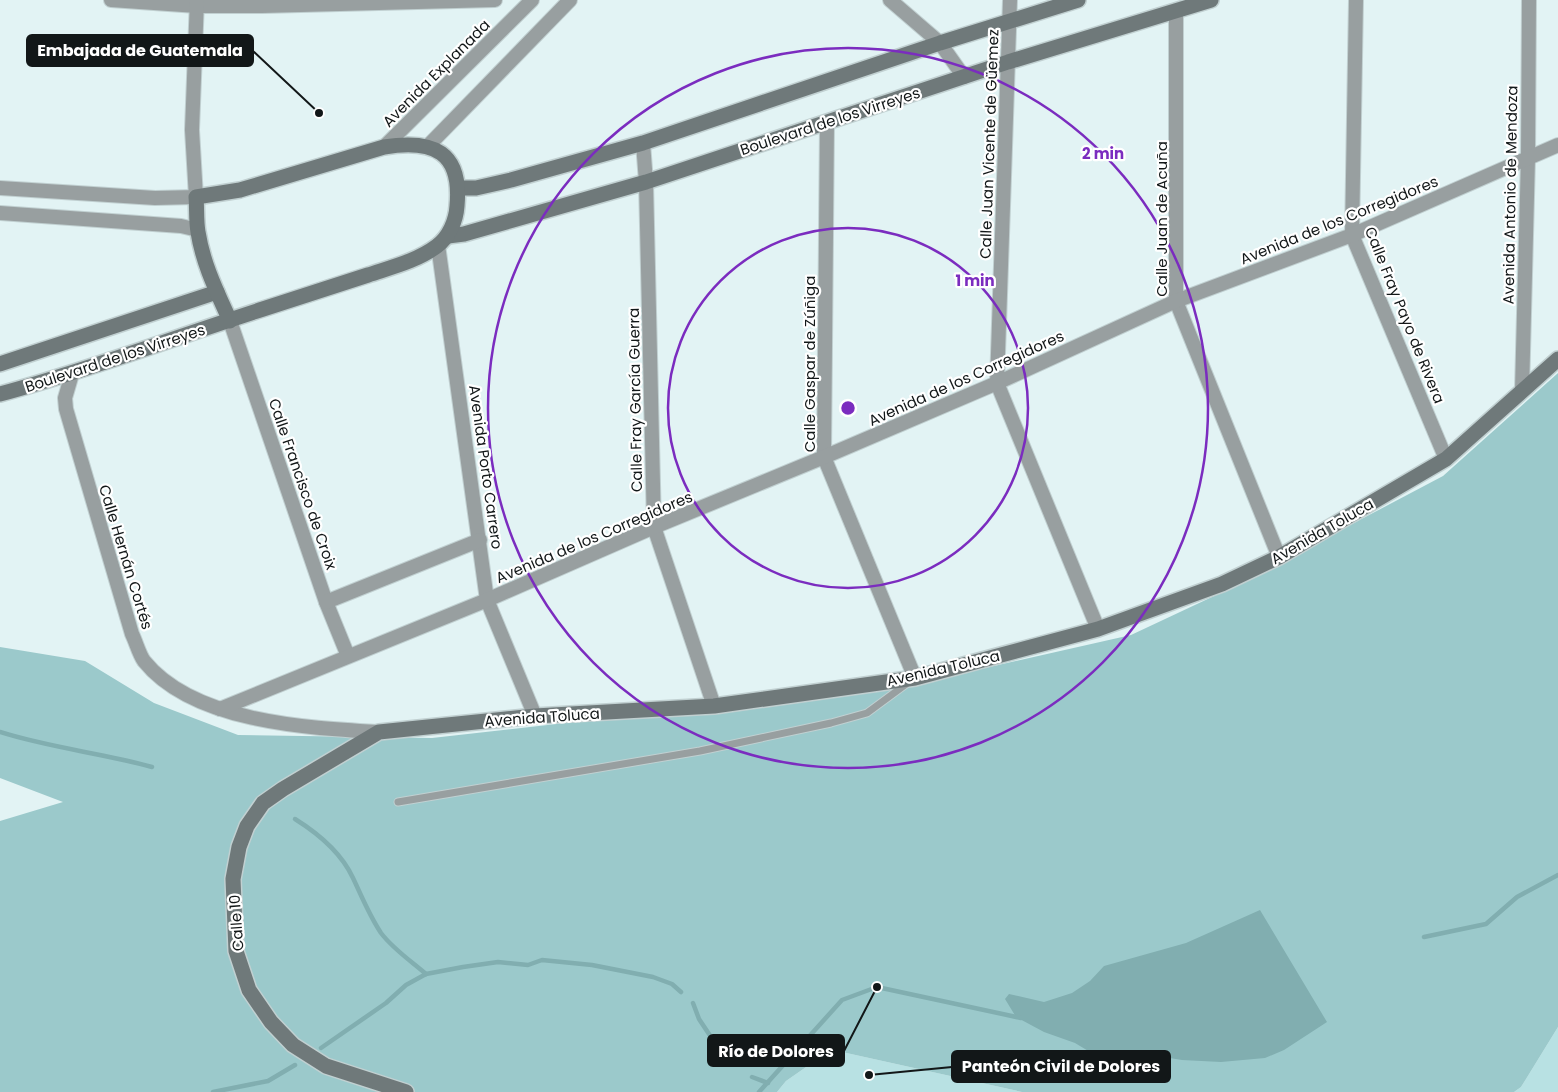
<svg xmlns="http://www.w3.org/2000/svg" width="1558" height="1092" viewBox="0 0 1558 1092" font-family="Poppins,sans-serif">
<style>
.green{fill:#b8e1e3}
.forest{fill:#9bc9cb}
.water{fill:#81aeb0}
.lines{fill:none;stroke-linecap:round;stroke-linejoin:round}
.stream{stroke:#81aeb0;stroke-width:4.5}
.lane-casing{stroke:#c1d0d1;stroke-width:9}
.street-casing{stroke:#c1d0d1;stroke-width:16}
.secondary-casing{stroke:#c1d0d1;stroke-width:18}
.lane{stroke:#989fa0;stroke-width:7}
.street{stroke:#989fa0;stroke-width:14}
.secondary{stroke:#6f797a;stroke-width:15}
.ring{fill:none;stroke:#7b2cbf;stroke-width:2.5}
.labels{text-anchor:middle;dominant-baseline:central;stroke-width:4.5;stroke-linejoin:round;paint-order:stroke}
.street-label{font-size:15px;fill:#121718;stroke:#fff}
.centre{fill:#7b2cbf;stroke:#fff;stroke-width:2.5}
.ring-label{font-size:15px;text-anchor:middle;font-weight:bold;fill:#7b2cbf;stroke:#fff;stroke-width:4.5;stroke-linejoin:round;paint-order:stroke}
.leader{fill:none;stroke:#121718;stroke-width:2}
.callout-dot{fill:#121718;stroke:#fff;stroke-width:2}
.callout{fill:#121718;stroke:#121718;stroke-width:2}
.callout-label{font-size:16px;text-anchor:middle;font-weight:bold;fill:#fff}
</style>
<rect width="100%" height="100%" fill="#e2f3f4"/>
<g class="green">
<polygon points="1558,1027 1558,1092 1514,1092 1521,1087"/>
<polygon points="842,1052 1022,1092 777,1092 786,1081 822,1056"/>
</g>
<polygon class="forest" points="1558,373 1558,1027 1521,1087 1514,1092 1022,1092 842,1052 822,1056 786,1081 777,1092 0,1092 0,821 63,802 0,778 0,647 85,661 154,703 238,735 432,738 919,683 1131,635 1229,589 1443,476"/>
<polygon class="water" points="1260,910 1327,1022 1284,1050 1265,1058 1221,1062 1182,1060 1145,1054 1095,1055 1075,1043 1044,1032 1016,1017 1005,999 1009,994 1044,1002 1072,993 1090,981 1104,966 1186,943"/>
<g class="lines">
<g class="stream">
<path d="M0,732C50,748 102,753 152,767"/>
<path d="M295,819C319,834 341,852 353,878C362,897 369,915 381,933C393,949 411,961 426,974"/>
<polyline points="1424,937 1486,924 1517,897 1558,875"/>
<polyline points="693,1003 699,1019 717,1046"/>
<polyline points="321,1048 386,1003 406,985 426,974 463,967 498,962 528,965 542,960 592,965 653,977 672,984 681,992"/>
<polyline points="752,1077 768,1083"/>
<polyline points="213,1092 268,1081 295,1065"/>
<polyline points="759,1092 842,1000 877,987 1021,1018"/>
</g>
<g class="lane-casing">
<polyline id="lane" points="398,802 700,751 831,723 867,713 909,682"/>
</g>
<g class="street-casing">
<g id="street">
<polyline points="111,0 197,6 262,6 495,0"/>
<polyline points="890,0 940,43 964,77"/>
<polyline points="1010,0 997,383 1098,629"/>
<polyline points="1356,0 1352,235 1446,459"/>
<polyline points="1176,11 1176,301 1279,557"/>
<polyline points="827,122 824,457 915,678"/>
<polyline points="643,143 646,182 654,527 714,706"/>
<polyline points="384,147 532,0"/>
<polyline points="427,147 570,0"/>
<polyline points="0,188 155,198 196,197 192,130 197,0"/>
<polyline points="0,213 181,226 198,230"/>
<polyline points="438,245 487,600 535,716"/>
<polyline points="230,321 326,602 348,656"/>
<path d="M72,374L65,398L66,409L132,634C136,642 139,654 144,661C193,722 307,728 379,732"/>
<polyline points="1522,391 1528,158 1529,0"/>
<polyline points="326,602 480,540"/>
<polyline points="220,709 487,600 654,527 824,457 997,383 1176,301 1352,235 1558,145"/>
</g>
</g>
<g class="secondary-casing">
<g id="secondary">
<polyline points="459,188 476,188 511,180 643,143 940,43 1078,0"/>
<polyline points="448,236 464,234 646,182 1008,62 1211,0"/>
<polyline points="0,364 217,292"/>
<path d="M0,394C89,370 176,337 263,309C298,298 333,286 368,275C392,267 417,261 437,246C449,237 456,221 457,206C462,152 434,139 384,147L240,190L196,197C197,208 196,221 198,232C203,264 217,292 230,321"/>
<polyline points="406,1092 326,1066 293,1045 271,1022 249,990 236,951 233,879 239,847 247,826 263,803 283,789 379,732 535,716 714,706 915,678 1098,629 1222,584 1279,557 1446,459 1558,359"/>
</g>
</g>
<use href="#lane" class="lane"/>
<use href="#street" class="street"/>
<use href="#secondary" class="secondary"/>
</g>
<g class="ring">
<circle cx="848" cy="408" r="180"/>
<circle cx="848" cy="408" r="360"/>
</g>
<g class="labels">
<g class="street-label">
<text transform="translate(436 73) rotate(-45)">Avenida Explanada</text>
<text transform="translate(830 121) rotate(-18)">Boulevard de los Virreyes</text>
<text transform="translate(989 144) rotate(-88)">Calle Juan Vicente de Güemez</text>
<text transform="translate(1510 195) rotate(-89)">Avenida Antonio de Mendoza</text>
<text transform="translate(1161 219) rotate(-90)">Calle Juan de Acuña</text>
<text transform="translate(1339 220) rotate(-22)">Avenida de los Corregidores</text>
<text transform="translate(1405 315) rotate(68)">Calle Fray Payo de Rivera</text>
<text transform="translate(115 358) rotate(-18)">Boulevard de los Virreyes</text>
<text transform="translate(809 364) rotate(-90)">Calle Gaspar de Zúñiga</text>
<text transform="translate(966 378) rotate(-24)">Avenida de los Corregidores</text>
<text transform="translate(635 400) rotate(-91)">Calle Fray García Guerra</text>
<text transform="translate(486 467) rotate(82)">Avenida Porto Carrero</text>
<text transform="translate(303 484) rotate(71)">Calle Francisco de Croix</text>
<text transform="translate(1322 531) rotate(-30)">Avenida Toluca</text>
<text transform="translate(594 537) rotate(-23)">Avenida de los Corregidores</text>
<text transform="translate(126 557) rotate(73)">Calle Hernán Cortés</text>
<text transform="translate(943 668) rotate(-13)">Avenida Toluca</text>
<text transform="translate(542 717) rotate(-4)">Avenida Toluca</text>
<text transform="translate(236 923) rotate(-94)">Calle 10</text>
</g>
</g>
<circle cx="848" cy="408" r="8" class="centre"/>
<g class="ring-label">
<text x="1103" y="159">2 min</text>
<text x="975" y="286">1 min</text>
</g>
<path class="leader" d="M319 113L253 51M877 987L844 1051M869 1075L952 1067"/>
<g class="callout-dot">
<circle cx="319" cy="113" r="5"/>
<circle cx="877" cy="987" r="5"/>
<circle cx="869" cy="1075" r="5"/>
</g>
<g class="callout">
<rect x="27" y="35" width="226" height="31" rx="5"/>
<rect x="708" y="1035" width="136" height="31" rx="5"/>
<rect x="952" y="1051" width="218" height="31" rx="5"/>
</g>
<g class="callout-label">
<text x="140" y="56">Embajada de Guatemala</text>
<text x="776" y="1057">Río de Dolores</text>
<text x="1061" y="1072">Panteón Civil de Dolores</text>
</g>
</svg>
